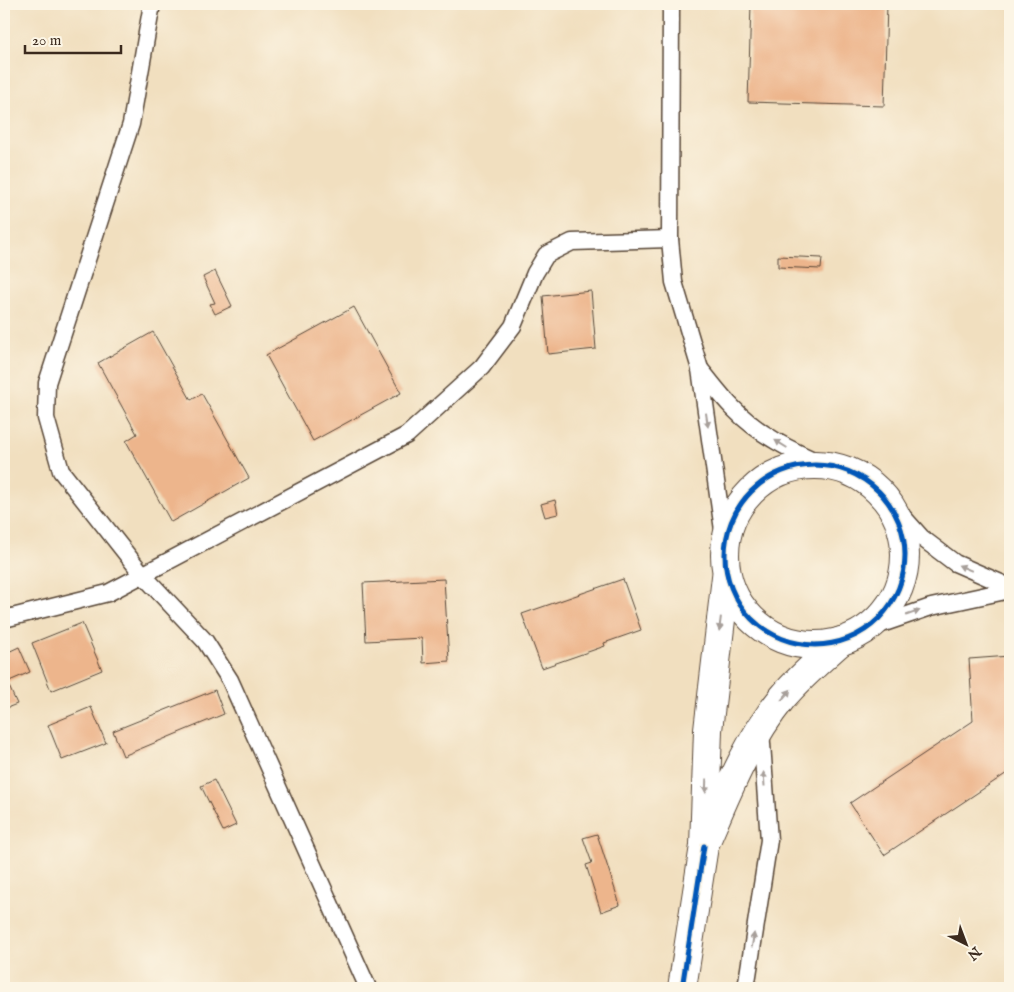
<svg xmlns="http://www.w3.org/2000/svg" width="1014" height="992" viewBox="0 0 1014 992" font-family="'IM FELL English',serif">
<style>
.building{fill:#edb58c}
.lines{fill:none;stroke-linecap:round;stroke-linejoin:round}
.lane-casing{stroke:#564536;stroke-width:19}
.street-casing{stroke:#564536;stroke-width:30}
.lane{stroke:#fff;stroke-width:16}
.street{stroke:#fff;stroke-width:28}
.cycleway-casing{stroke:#fcf5e5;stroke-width:8}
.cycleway{stroke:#0057b8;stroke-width:5}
.oneway{fill:#a79f9a}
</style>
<rect width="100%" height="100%" fill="#fcf5e5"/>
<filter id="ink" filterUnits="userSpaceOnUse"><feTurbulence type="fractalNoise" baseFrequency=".02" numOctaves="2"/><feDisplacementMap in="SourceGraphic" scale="10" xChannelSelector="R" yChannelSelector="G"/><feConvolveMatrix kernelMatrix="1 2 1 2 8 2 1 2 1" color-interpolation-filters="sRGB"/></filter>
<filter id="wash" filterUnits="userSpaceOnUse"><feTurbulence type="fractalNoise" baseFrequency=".0096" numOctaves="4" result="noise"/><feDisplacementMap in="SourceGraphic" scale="20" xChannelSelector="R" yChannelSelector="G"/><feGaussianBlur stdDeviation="1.12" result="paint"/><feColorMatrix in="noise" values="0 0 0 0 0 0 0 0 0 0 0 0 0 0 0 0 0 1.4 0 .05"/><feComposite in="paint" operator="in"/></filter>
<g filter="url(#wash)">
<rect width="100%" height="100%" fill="#f1dfbf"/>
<g id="blocks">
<g class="building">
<polygon points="751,4 887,4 884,106 748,102"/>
<polygon points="778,256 822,258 821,269 778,267"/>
<polygon points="215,271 232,306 215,314 210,304 215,303 203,277"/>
<polygon points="591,291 596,349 548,354 543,296"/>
<polygon points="354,307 401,393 313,441 266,355"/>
<polygon points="153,332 191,400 202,394 249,478 171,522 126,441 137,434 98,363"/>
<polygon points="555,500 558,514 545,517 541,504"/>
<polygon points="444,579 449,661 423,663 422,638 366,641 363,583"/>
<polygon points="623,579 641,630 604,643 605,646 542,668 522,614"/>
<polygon points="82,623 102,670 51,691 32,643"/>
<polygon points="19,647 30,672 7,682 17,704 4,709 4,654"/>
<polygon points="1010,656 1010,774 1007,773 884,855 850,803 973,721 969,659"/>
<polygon points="215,690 224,714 123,756 113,731"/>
<polygon points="91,707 106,743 62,760 48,725"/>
<polygon points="214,780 236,825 223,831 201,786"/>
<polygon points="597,834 620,905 601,912 586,865 592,863 583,838"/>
</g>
</g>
</g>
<g filter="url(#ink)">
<use href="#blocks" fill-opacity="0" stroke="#564536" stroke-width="1"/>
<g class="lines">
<g class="lane-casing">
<g id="lane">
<polyline points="152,4 131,124 47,383 46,418 61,471 143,575 205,641 230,680 368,988"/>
<polyline points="671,4 670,239 674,282 700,369"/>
<polyline points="889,501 922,538 955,563 1010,587"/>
<path d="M725,544L700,369C711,382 721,396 733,408C759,435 792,451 825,465"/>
<polyline points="4,619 108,593 407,435 482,367 513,326 535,273 546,255 572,242 670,239"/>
<polyline points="867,629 931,607 1010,590"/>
<polyline points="746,988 769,840 761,730"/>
</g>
</g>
<g class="street-casing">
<g id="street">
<circle cx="815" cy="555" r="90"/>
<path d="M726,577L708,730L704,846C726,795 747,741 783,697C800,677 821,659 841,641"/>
<polyline points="682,988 704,846"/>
</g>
</g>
<use href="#lane" class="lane"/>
<use href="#street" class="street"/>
<g class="cycleway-casing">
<g id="cycleway">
<circle cx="815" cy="555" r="90"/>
<polyline points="682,988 704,846"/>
</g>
</g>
<use href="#cycleway" class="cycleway"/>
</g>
<defs><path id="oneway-solid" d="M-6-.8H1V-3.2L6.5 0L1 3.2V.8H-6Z" transform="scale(1.25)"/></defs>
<g class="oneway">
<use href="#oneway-solid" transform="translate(707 420) rotate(82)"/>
<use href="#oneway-solid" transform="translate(781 444) rotate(-148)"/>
<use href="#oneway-solid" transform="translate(965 568) rotate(-157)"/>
<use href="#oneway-solid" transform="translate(913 613) rotate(-19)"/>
<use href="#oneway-solid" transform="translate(720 624) rotate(97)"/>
<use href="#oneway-solid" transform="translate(786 695) rotate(-49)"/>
<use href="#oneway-solid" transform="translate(764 779) rotate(-94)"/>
<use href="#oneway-solid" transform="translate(706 786) rotate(92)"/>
<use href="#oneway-solid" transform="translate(753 940) rotate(-81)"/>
</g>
</g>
<rect width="1014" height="992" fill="none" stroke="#fcf5e5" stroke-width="20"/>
<g transform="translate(966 944) rotate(138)" stroke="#fcf5e5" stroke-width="4" paint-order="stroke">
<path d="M0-4L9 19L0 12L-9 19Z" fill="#3b2a1e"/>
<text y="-8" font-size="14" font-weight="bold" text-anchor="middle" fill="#3b2a1e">N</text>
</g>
<path d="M25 45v8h96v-8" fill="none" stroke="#3b2a1e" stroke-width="2.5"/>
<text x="32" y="45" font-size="15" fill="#3b2a1e" stroke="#fcf5e5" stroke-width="4" paint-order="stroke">20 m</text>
</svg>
